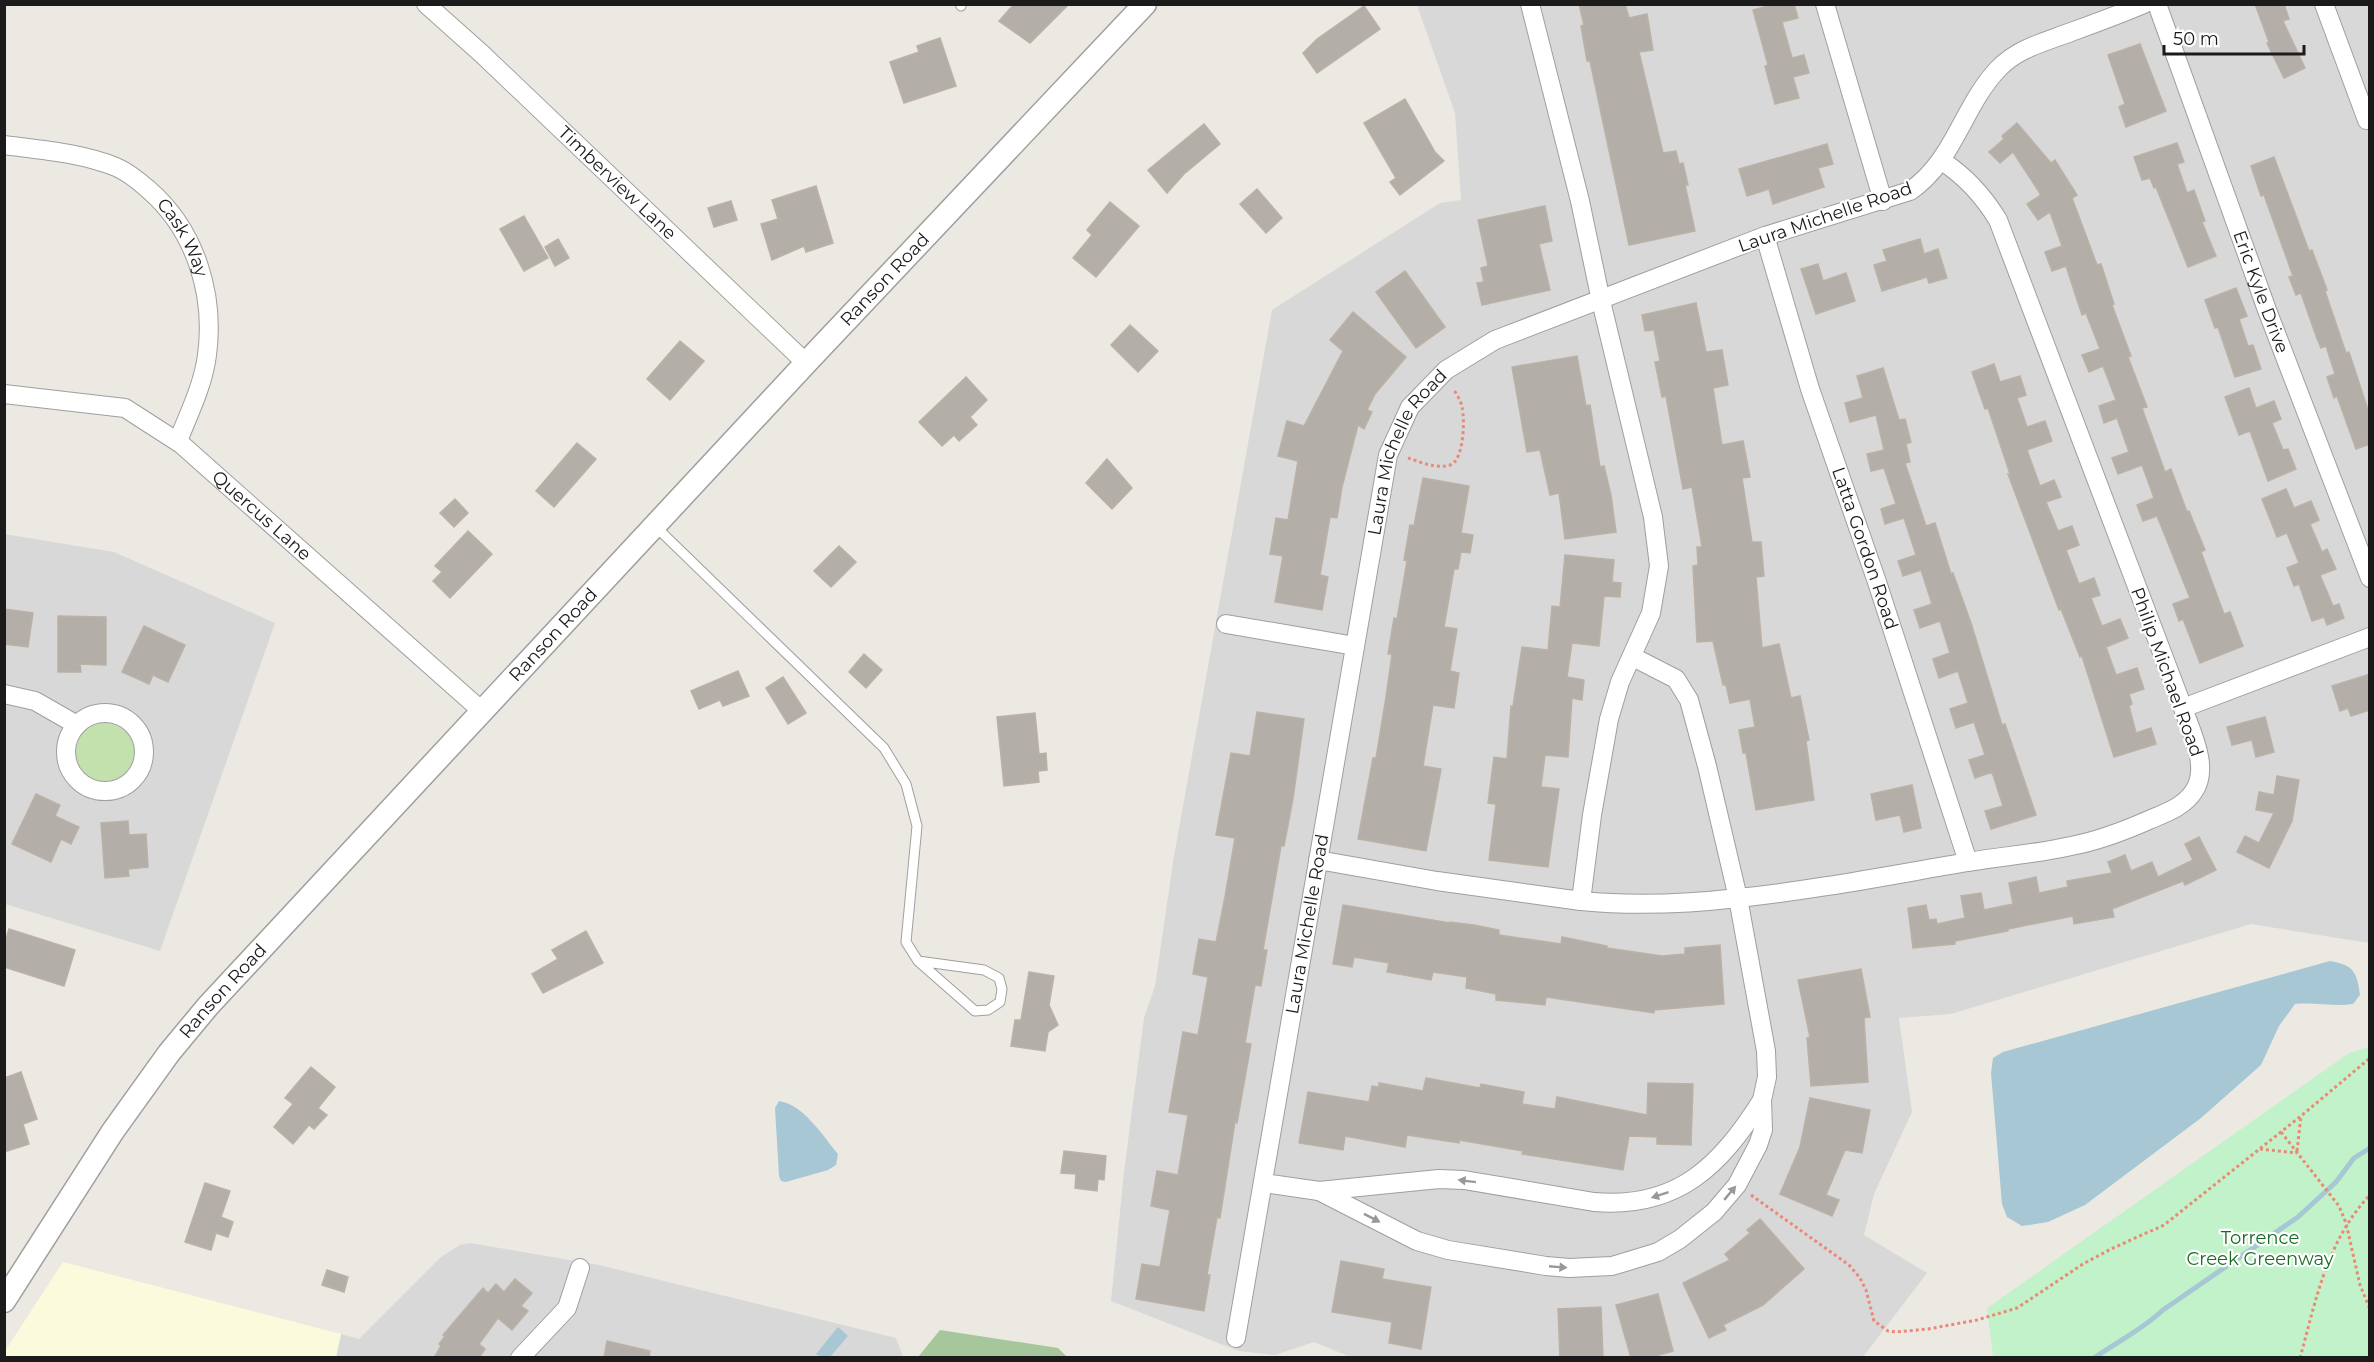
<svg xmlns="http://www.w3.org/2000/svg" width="2374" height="1362" viewBox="0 0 2374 1362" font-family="Montserrat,sans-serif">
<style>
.residential{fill:#d9d8d8}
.education{fill:#f9fbdc}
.grass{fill:#c3e1ac}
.forest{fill:#a5c79b}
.park{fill:#c2f2c9}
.water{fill:#a7c7d5}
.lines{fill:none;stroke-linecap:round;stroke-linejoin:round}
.stream{stroke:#a7c7d5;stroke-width:5}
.building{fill:#b4aea8;stroke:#bbb1a6;stroke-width:1.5}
.service-casing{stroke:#9f9f9f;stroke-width:11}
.minor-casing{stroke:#9f9f9f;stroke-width:20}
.tertiary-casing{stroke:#9f9f9f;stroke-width:25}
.path{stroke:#ea8975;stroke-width:3;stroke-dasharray:3 3;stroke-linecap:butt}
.service{stroke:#fff;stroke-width:9}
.minor{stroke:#fff;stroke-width:18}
.tertiary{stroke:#fff;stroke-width:22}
.oneway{fill:#989898}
.labels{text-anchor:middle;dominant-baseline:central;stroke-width:4.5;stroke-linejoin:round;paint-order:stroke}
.street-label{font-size:18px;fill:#1b1b1b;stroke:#fff}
.park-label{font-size:18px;fill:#176c23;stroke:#fff}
</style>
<rect width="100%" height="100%" fill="#ece9e2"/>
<g class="residential">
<polygon points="1417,5 2369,5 2369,943 2251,924 1951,1014 1899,1018 1912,1112 1874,1194 1864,1235 1927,1273 1863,1357 1353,1358 1314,1342 1275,1355 1239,1351 1111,1301 1124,1172 1144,1018 1155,986 1174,856 1272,310 1440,203 1461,200 1455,113"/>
<polygon points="4,534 114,552 275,623 160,951 5,904"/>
<polygon points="470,1243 599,1265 896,1338 903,1357 336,1358 341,1334 359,1339 441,1257 460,1245"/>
</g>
<polygon class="education" points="63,1262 341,1334 336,1357 5,1357 5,1351"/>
<circle class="grass" cx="105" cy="752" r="29"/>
<polygon class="forest" points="940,1330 1058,1348 1067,1357 918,1357"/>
<polygon class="park" points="2369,1047 2369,1357 1993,1357 1987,1308 2349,1053"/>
<g class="water">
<path d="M2330,961C2354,965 2357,972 2360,995L2353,1004C2334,1007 2316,1002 2295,1004L2279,1026L2261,1065L2201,1118L2085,1205L2048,1222L2022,1226L2007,1217L2002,1204L1991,1073L1993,1058L2003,1052Z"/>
<path d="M779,1101C803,1104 823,1136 838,1154L836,1165L828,1170L786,1182L781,1181L779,1176L775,1108Z"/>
<polygon points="838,1327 848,1336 830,1357 820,1357 816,1354"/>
</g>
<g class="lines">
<path class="stream" d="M2094,1358C2117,1342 2143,1329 2163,1310L2298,1217L2336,1182L2354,1158L2370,1148"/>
</g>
<g class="building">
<polygon points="1014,4 1069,4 1030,43 999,21"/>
<polygon points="1579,4 1625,4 1629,18 1647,14 1653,50 1639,52 1663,153 1676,151 1679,164 1683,163 1688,185 1685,185 1695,231 1629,245 1590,61 1587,61 1581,26 1584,25"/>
<polygon points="1775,4 1794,4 1798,18 1782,22 1792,58 1804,55 1809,73 1793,77 1799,98 1775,104 1765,66 1768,65 1753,10"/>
<polygon points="2255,4 2284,4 2289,19 2283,21 2305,68 2284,78 2267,43 2269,42"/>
<polygon points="1364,6 1380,29 1317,73 1303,53 1317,39"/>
<polygon points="940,38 956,86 904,103 890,62 919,52 917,46"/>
<polygon points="2140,44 2166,111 2126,127 2119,107 2125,104 2108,55"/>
<polygon points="1405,99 1435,152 1444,161 1400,195 1390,182 1396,178 1364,123"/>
<polygon points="2017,123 2051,163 2055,160 2077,195 2072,198 2097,265 2101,264 2114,304 2112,305 2131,356 2128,357 2147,407 2142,408 2165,472 2171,469 2187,512 2189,511 2205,550 2201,552 2224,614 2230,612 2243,646 2200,663 2183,619 2179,621 2173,604 2190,598 2157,516 2143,521 2137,505 2154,498 2142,465 2118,474 2112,458 2129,452 2117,418 2104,423 2099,406 2116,400 2103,366 2089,372 2082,355 2100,349 2086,313 2082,315 2066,266 2052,271 2045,252 2062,246 2050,212 2038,220 2027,204 2041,195 2013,152 2000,163 1989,152 2004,139 2002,136"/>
<polygon points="1204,124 1220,144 1184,174 1167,193 1148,170"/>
<polygon points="2177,143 2184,162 2177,164 2187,193 2194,190 2205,221 2202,222 2216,256 2188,267 2156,187 2154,188 2150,178 2142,180 2134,157"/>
<polygon points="1827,144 1833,164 1818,168 1824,187 1773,204 1769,189 1747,196 1739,169"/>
<polygon points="2274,157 2309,251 2312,250 2327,290 2325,291 2346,353 2349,352 2370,416 2370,444 2356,449 2337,396 2334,398 2327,377 2335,374 2326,346 2321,348 2316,336 2301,293 2296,295 2289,277 2293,276 2264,195 2261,196 2251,166"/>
<polygon points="816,186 833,243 806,252 804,246 772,260 761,224 778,219 772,200"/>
<polygon points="1257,189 1282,218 1266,233 1240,204"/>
<polygon points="731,201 737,220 714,227 708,208"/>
<polygon points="1110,202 1139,226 1096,277 1073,258 1092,235 1087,230"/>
<polygon points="1545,206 1552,241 1539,244 1550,290 1482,305 1477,283 1484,282 1481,268 1488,266 1478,220"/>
<polygon points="524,216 548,258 524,271 500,229"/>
<polygon points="558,239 569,258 555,266 545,247"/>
<polygon points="1920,239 1924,254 1938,249 1947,278 1929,283 1927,277 1882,291 1874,265 1887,261 1883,250"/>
<polygon points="1818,264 1823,281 1846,273 1855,301 1816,314 1801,269"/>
<polygon points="1405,271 1445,327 1416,348 1376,292"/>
<polygon points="2236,288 2247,316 2239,319 2248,346 2253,345 2261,369 2235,377 2218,327 2215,328 2205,300"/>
<polygon points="1696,303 1706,352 1722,350 1728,385 1713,388 1722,445 1743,441 1750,477 1742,478 1752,542 1761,542 1764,576 1756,577 1762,648 1779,644 1791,698 1800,696 1809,740 1806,741 1814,800 1756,810 1746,753 1743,753 1739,730 1755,727 1750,699 1730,703 1726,685 1723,685 1713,641 1697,642 1693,566 1698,565 1697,547 1702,547 1692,487 1683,489 1666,396 1662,397 1655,362 1660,361 1654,330 1645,331 1642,315"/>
<polygon points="1353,312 1406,357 1375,394 1367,410 1372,412 1364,429 1358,425 1342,487 1337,518 1330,517 1320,575 1328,577 1322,610 1275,602 1283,556 1270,554 1276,518 1288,520 1298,461 1278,456 1287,421 1304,426 1343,351 1330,340"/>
<polygon points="1130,325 1158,351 1138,372 1111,345"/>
<polygon points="680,341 704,361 670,400 647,379"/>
<polygon points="1577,356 1586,406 1590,405 1600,467 1604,466 1611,495 1616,532 1565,539 1559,493 1550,495 1540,450 1527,452 1512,367"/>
<polygon points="1994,364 2000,382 2020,376 2026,395 2017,398 2027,427 2045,421 2052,441 2027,450 2040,486 2054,480 2061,497 2046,502 2058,531 2072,526 2079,545 2066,550 2079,584 2094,578 2100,595 2091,598 2102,626 2120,619 2128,638 2106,647 2116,675 2137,668 2144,689 2129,694 2132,704 2129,706 2136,733 2151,728 2156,744 2114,757 2082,656 2080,657 2061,609 2059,610 2008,474 2010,474 1988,408 1985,409 1972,372"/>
<polygon points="1883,368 1899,420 1905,419 1911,442 1906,444 1910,462 1905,463 1926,526 1935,523 1951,574 1953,573 1971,623 2002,725 2005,724 2036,815 1991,829 1985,811 2003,806 1992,772 1975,778 1969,760 1985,755 1974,722 1956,728 1950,709 1968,703 1958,671 1939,678 1933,659 1950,653 1940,621 1920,628 1914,610 1932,604 1921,570 1903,576 1898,561 1916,555 1904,518 1885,524 1881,509 1896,504 1884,468 1871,471 1867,454 1884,450 1876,415 1850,422 1845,403 1863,398 1857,376"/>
<polygon points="966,377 987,400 970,417 977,425 959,441 954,435 942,446 919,422"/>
<polygon points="2249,388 2256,408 2274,401 2281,419 2272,423 2283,450 2288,449 2296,469 2268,481 2250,431 2239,435 2225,397"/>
<polygon points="577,443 596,459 554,507 536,491"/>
<polygon points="1107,459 1132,488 1112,509 1086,483"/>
<polygon points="1423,478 1469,486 1461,533 1473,535 1470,553 1461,552 1458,569 1454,569 1444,627 1457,629 1450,671 1459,673 1454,708 1433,705 1423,766 1441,769 1426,851 1358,839 1373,758 1376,758 1386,697 1392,654 1388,654 1394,618 1397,619 1407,561 1404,560 1410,525 1414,526"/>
<polygon points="2286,489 2294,508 2311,501 2319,520 2310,524 2322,552 2327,549 2336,569 2320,575 2333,606 2339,604 2344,618 2327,625 2324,617 2312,621 2299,584 2294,586 2287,568 2299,563 2287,533 2277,537 2262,499"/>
<polygon points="455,499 468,513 454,527 440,513"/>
<polygon points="468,531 492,554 450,598 433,581 442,572 435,566"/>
<polygon points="839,546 856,562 831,587 814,571"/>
<polygon points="1565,555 1614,560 1612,582 1621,583 1620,597 1604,596 1599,646 1572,643 1567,677 1584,680 1582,700 1572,698 1568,757 1545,755 1541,787 1559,789 1548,867 1489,860 1496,804 1488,803 1494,757 1507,759 1511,706 1513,706 1522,647 1548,650 1552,606 1560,607"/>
<polygon points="4,609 33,613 28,647 4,644"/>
<polygon points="58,616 106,617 106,665 80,664 81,672 58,672"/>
<polygon points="144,626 185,645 168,682 153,675 149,684 122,672"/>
<polygon points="864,654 882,670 866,688 849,672"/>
<polygon points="738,671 749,696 723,706 720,700 699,709 691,691"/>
<polygon points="2370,674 2370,710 2351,716 2348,708 2340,711 2332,686"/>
<polygon points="783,677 806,713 788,724 766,688"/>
<polygon points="1257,712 1304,719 1293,799 1284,846 1281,846 1263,950 1267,950 1261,986 1255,985 1245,1043 1251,1044 1237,1123 1235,1122 1220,1218 1217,1217 1207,1275 1210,1275 1204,1311 1136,1299 1142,1264 1160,1267 1170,1210 1151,1206 1157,1171 1178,1175 1188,1115 1169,1112 1183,1032 1198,1035 1208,977 1193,974 1199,939 1216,942 1225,897 1235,838 1216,835 1231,753 1250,756"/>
<polygon points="1035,713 1039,754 1046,753 1047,770 1038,771 1039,782 1004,786 997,717"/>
<polygon points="2265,717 2274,752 2256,757 2252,740 2232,745 2227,727"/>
<polygon points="2277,776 2299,780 2292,821 2269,868 2237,852 2245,836 2259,843 2274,813 2256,810 2259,792 2274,795"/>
<polygon points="1912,785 1921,828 1904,832 1900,815 1876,820 1871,794"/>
<polygon points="36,794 60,805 55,816 79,827 71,844 61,839 51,862 12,844"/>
<polygon points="128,821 129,835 146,834 148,867 128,869 129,876 105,878 101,823"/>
<polygon points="2199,837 2216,870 2185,885 2183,881 2112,909 2114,917 2074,924 2073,916 2008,929 2008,931 1955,941 1955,944 1913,948 1908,908 1926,905 1929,920 1936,919 1937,924 1965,918 1961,896 1981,893 1984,910 2013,904 2009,883 2036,877 2039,893 2068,887 2067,881 2112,873 2108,862 2125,855 2131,871 2152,862 2158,877 2193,860 2185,844"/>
<polygon points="1343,905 1450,923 1450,922 1474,925 1499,930 1499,935 1561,944 1562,937 1607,946 1607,948 1662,956 1685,954 1685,948 1720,945 1724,1004 1654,1010 1654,1013 1546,997 1545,1005 1496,1000 1496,994 1466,988 1467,977 1433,972 1431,980 1387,972 1389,963 1354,957 1352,967 1333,964"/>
<polygon points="9,929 75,950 64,986 4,967 4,945"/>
<polygon points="586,931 603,963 543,993 532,974 558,959 552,950"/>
<polygon points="1861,969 1870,1017 1864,1018 1868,1082 1811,1086 1807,1038 1810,1037 1798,980"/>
<polygon points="1029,972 1054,976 1049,1005 1058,1025 1048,1032 1045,1051 1011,1046 1015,1020 1021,1020"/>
<polygon points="311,1067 335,1087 318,1108 327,1115 314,1129 309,1125 293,1144 274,1127 293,1104 285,1098"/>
<polygon points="21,1072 37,1119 23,1124 29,1144 4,1152 4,1078"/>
<polygon points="1426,1078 1480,1088 1481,1084 1524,1092 1522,1104 1555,1109 1557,1097 1647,1115 1648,1083 1693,1084 1691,1145 1657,1144 1657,1137 1629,1136 1623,1170 1522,1154 1523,1151 1459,1140 1459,1143 1407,1135 1405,1147 1345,1136 1343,1150 1299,1143 1308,1092 1369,1102 1372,1086 1379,1087 1379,1083 1423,1091"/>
<polygon points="1810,1098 1870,1110 1862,1153 1845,1150 1826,1195 1839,1200 1832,1216 1780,1194 1800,1147"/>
<polygon points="1064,1151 1106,1156 1104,1180 1098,1179 1097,1191 1075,1188 1076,1174 1061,1173"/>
<polygon points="205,1183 230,1191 221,1217 233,1222 228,1237 216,1233 211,1250 185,1242"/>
<polygon points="1760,1219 1804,1269 1763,1305 1723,1325 1726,1330 1709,1338 1683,1283 1730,1260 1725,1254 1750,1233 1747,1230"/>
<polygon points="1341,1261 1384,1269 1382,1279 1431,1287 1421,1349 1389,1343 1392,1322 1332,1312"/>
<polygon points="327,1270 348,1277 344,1292 322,1285"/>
<polygon points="515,1279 532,1293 521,1306 528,1311 512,1330 498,1318 479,1344 485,1349 479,1358 434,1358 441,1346 439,1344 445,1336 443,1335 483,1288 488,1293 496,1284 504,1292"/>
<polygon points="1658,1294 1673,1351 1649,1358 1631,1358 1616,1305"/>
<polygon points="1601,1307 1603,1358 1560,1358 1558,1309"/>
<polygon points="607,1341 650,1351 649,1358 604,1358"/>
</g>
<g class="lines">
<g class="service-casing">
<g id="service">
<polyline points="960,4 961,6"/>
<polyline points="655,526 884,748 906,784 917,826 906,942 918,961 975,1011 988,1010 1000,1002 1002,989 999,978 984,970 918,961"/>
</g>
</g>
<g class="minor-casing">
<g id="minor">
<path id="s1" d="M426,4L482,54L806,363"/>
<polyline points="1825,4 1883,201"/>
<path id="s2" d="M2157,4L2267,310L2370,578"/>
<polyline points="2324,4 2367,120 2370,120"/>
<path id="s3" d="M4,145C42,150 81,153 116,167C128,172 140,182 149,190C196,231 215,295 207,355C203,386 189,413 178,441"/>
<path id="s4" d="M1765,236L1810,389L1877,582L1968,862"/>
<path id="s5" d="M4,394L125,408L181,444L483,712"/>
<polyline points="1226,624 1355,646"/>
<path d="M1633,657L1676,679L1689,700L1707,766L1738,898C1815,890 1891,875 1968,862C2002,856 2037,854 2071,846C2098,841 2124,831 2149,820C2165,813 2184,807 2194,791C2210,767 2191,732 2183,708L1998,220C1984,197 1965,176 1942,161"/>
<polyline points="4,694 35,701 77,725"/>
<polyline points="2183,708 2370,637"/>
<circle cx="105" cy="752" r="39"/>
<polyline points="1318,860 1437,881 1581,901 1592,815 1609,719 1620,682 1651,613 1659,566 1653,517 1601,301 1580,201 1530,4"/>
<path d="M1264,1183L1319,1191L1439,1179L1464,1180L1594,1202C1678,1209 1720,1166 1762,1100"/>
<path d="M1319,1191L1417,1241L1448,1250L1546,1266L1569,1268L1612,1266L1658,1252L1680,1239L1714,1212L1737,1185L1758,1145L1763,1130L1762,1100L1767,1077L1766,1051L1738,898C1686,904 1633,906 1581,901"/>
<path id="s6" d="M1236,1338L1388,455L1410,407L1446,370L1495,340L1765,236L1910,191C1954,161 1963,106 1998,69C2018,48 2045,42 2071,32C2096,23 2120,14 2144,4"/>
<polyline points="520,1358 567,1308 580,1268"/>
</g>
</g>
<g class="tertiary-casing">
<g id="tertiary">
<path id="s7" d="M4,1301L113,1131L169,1053L208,1006L806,363L1145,4"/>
</g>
</g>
<g class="path">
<path d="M1408,458C1420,462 1436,469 1450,465C1464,461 1465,419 1462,407C1461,401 1457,395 1454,390"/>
<polyline points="2281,1132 2339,1206 2346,1223 2360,1285 2370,1309"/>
<polyline points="2260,1149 2297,1153"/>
<polyline points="2297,1151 2301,1116"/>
<polyline points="1751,1195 1849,1265 1860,1278 1866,1290 1874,1321 1888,1331 1896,1332 1928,1329 1977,1320 2017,1308 2083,1264 2111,1249 2164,1225 2301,1116 2370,1058"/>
<path d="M2300,1358C2316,1300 2327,1240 2370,1195"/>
</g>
<use href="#service" class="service"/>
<use href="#minor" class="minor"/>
<use href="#tertiary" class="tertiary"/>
</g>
<defs><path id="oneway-solid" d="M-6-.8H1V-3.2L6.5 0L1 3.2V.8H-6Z" transform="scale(1.5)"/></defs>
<g class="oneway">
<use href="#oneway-solid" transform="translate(1467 1181) rotate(-173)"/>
<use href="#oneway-solid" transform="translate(1730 1193) rotate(-50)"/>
<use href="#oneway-solid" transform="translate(1660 1195) rotate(162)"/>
<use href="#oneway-solid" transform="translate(1372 1218) rotate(27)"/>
<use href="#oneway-solid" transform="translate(1558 1267) rotate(5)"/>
</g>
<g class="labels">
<g class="street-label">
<text stroke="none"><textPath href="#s1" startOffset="262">Timberview Lane</textPath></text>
<text transform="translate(1825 217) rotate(-19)">Laura Michelle Road</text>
<text stroke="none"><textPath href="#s3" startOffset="214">Cask Way</textPath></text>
<text stroke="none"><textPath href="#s7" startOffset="1352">Ranson Road</textPath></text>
<text stroke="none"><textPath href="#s2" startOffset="306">Eric Kyle Drive</textPath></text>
<text stroke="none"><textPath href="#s6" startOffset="906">Laura Michelle Road</textPath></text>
<text stroke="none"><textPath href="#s5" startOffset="296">Quercus Lane</textPath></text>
<text stroke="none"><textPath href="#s4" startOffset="328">Latta Gordon Road</textPath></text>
<text stroke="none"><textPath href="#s7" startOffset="866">Ranson Road</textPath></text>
<text transform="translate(2167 672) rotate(70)">Philip Michael Road</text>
<text stroke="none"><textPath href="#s6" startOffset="420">Laura Michelle Road</textPath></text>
<text stroke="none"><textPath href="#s7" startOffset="380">Ranson Road</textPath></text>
</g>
<g class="park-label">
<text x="2260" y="1238">Torrence<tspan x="2260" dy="21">Creek Greenway</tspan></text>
</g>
</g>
<rect width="2374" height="1362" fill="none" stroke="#1b1b1b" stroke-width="12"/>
<path d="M2164 45v9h140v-9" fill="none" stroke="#1b1b1b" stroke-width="3"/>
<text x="2173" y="45" font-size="18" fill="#1b1b1b" stroke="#ffffff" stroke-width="4.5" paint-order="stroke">50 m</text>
</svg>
